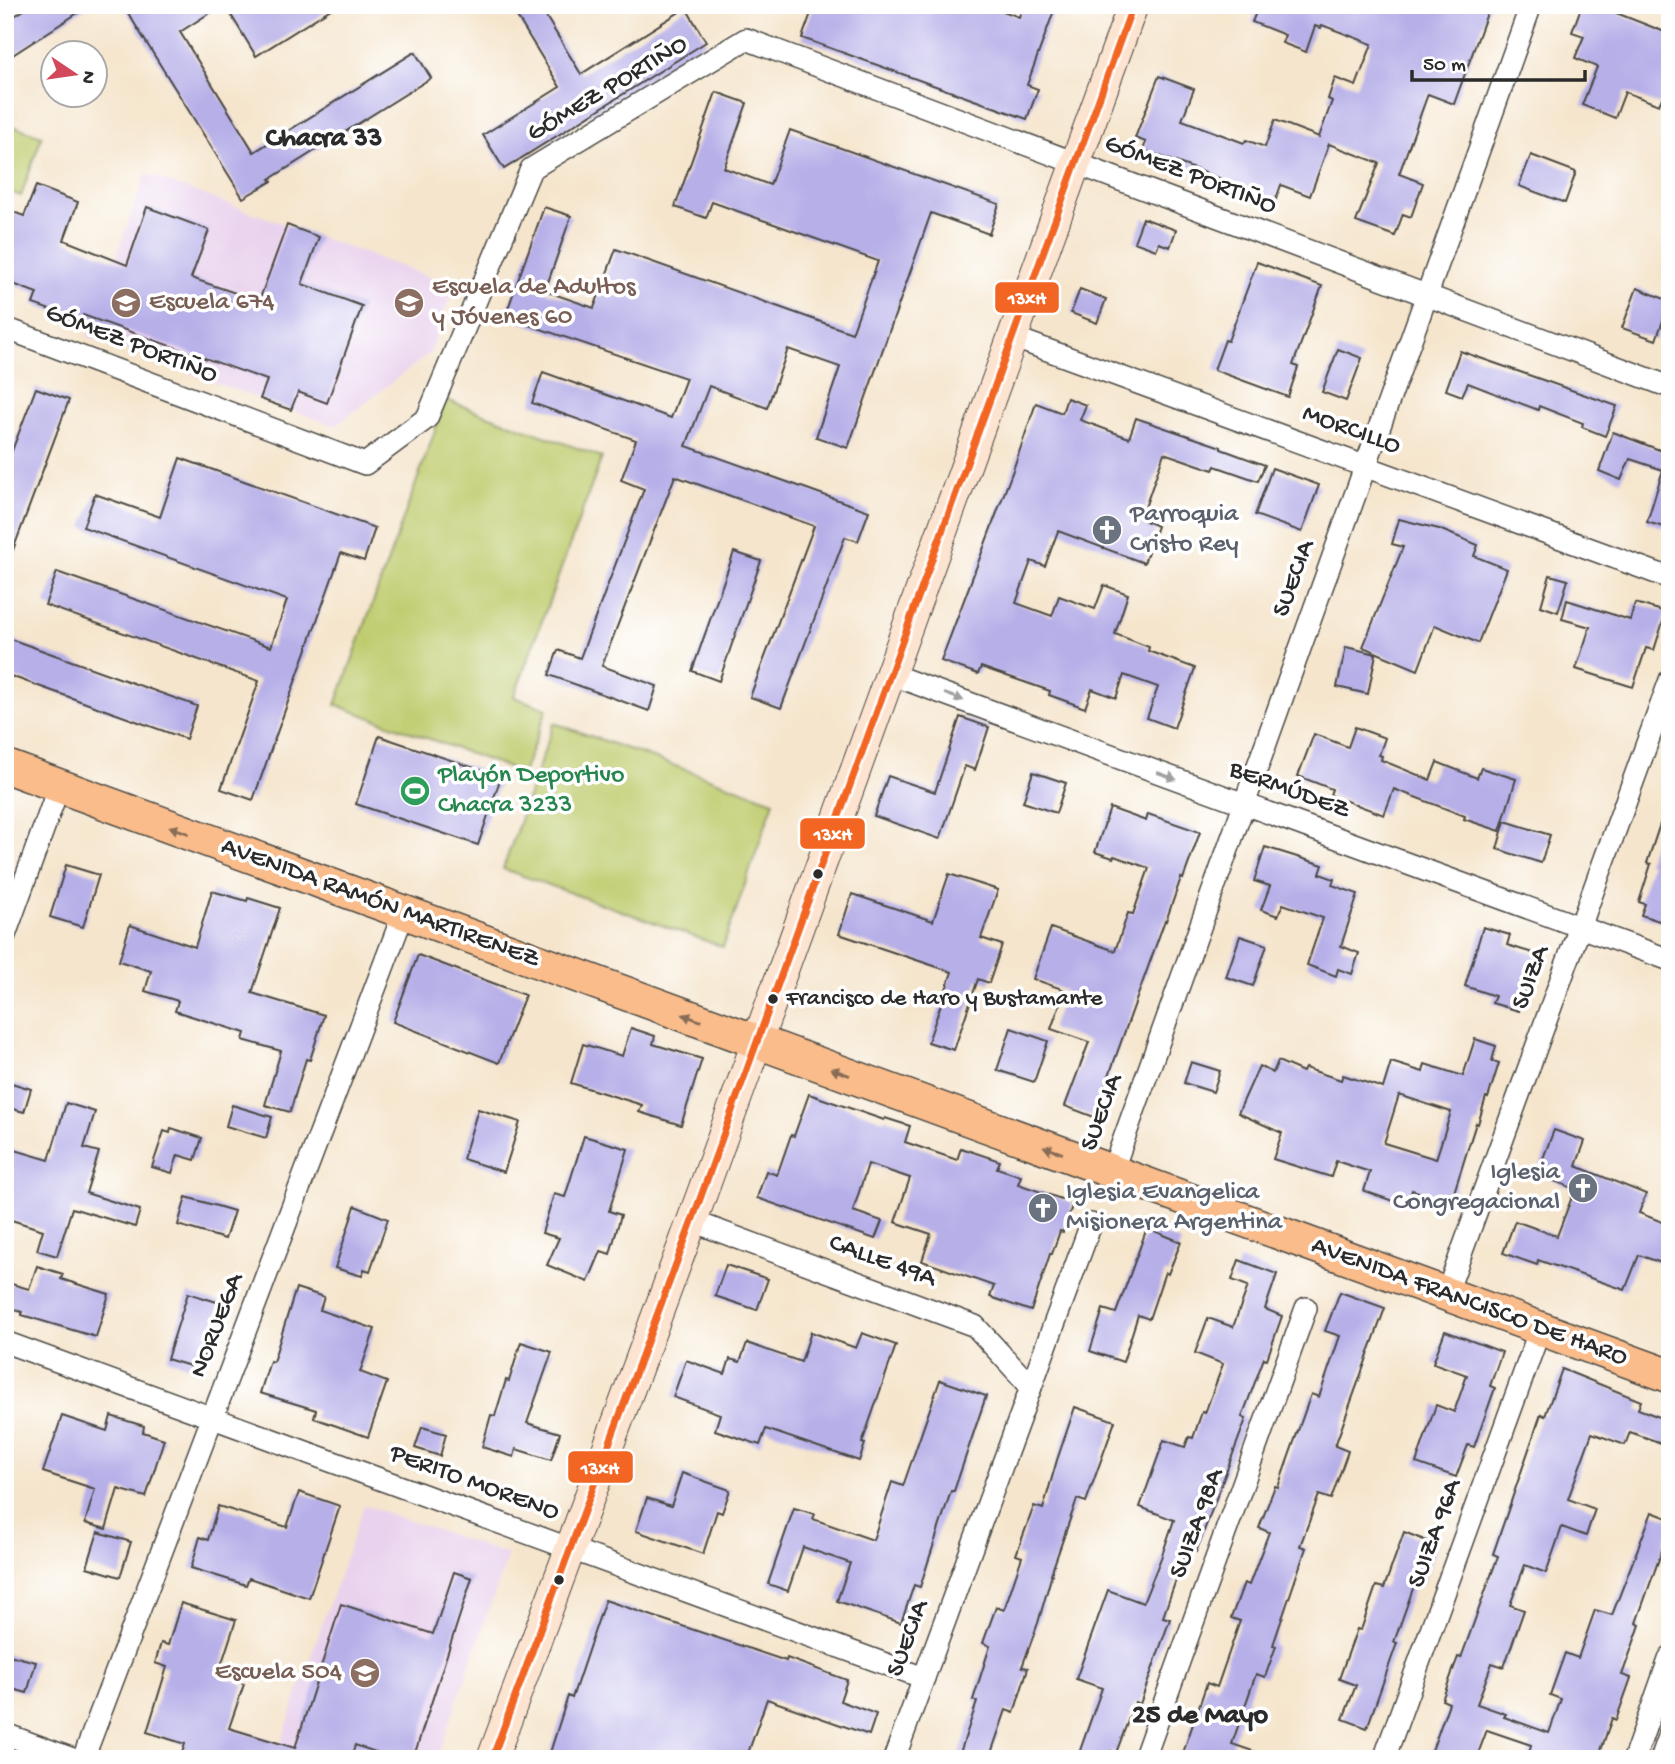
<svg xmlns="http://www.w3.org/2000/svg" width="1675" height="1764" viewBox="0 0 1675 1764" font-family="'Gochi Hand',sans-serif">
<style>
.built{fill:#e9d2ed}
.green{fill:#bfcc6e;stroke:#757c4c;stroke-width:2}
.building{fill:#b6afe8;fill-rule:evenodd}
.lines{fill:none;stroke-linecap:round;stroke-linejoin:round}
.street-casing{stroke:#494743;stroke-width:24}
.secondary-casing{stroke:#494743;stroke-width:32}
.primary-casing{stroke:#494743;stroke-width:36}
.street{stroke:#fff;stroke-width:21}
.secondary{stroke:#fde4d0;stroke-width:30}
.primary{stroke:#f9bc8a;stroke-width:33}
.bus-1-casing{stroke:#fff;stroke-width:12}
.bus-1{stroke:#f26522;stroke-width:7}
.oneway{fill:#a0a0a0}
.oneway2{fill:#886c56}
.bus-dot{fill:#2b2b2b;stroke:#fff;stroke-width:2.5}
.labels{text-anchor:middle;dominant-baseline:central;stroke-width:7;stroke-linejoin:round;paint-order:stroke}
.bus-label{font-size:24px;fill:#2b2b2b;stroke:#fff;text-anchor:start}
.street-label{font-size:26px;fill:#2b2b2b;stroke:#fff}
.education-label{font-size:26px;fill:#785e54;stroke:#fff;text-anchor:start}
.worship-label{font-size:26px;fill:#5b616d;stroke:#fff;text-anchor:start}
.leisure-label{font-size:26px;fill:#27864d;stroke:#fff;text-anchor:start}
.neighbourhood-label{font-size:28px;font-weight:bold;fill:#2b2b2b;stroke:#fff}
.line-badge{stroke:#fff;stroke-width:2.5}
.badge-label{font-size:19px;text-anchor:middle;font-weight:bold;fill:#fff}
</style>
<rect width="100%" height="100%" fill="#fff"/>
<filter id="ink" filterUnits="userSpaceOnUse"><feTurbulence type="fractalNoise" baseFrequency=".0143" numOctaves="2"/><feDisplacementMap in="SourceGraphic" scale="14" xChannelSelector="R" yChannelSelector="G"/><feConvolveMatrix kernelMatrix="1 2 1 2 8 2 1 2 1" color-interpolation-filters="sRGB"/></filter>
<filter id="wash" filterUnits="userSpaceOnUse"><feTurbulence type="fractalNoise" baseFrequency=".00686" numOctaves="4" result="noise"/><feDisplacementMap in="SourceGraphic" scale="28" xChannelSelector="R" yChannelSelector="G"/><feGaussianBlur stdDeviation="1.57" result="paint"/><feColorMatrix in="noise" values="0 0 0 0 0 0 0 0 0 0 0 0 0 0 0 0 0 1.4 0 .05"/><feComposite in="paint" operator="in"/></filter>
<g filter="url(#wash)">
<rect width="100%" height="100%" fill="#f5e5cc"/>
<g class="built">
<polygon points="146,174 454,286 430,353 335,426 87,336"/>
<polygon points="364,1505 508,1555 437,1759 275,1759"/>
</g>
<g class="green">
<polygon points="5,123 42,136 21,196 5,190"/>
<polygon points="446,400 602,457 514,697 547,709 523,773 336,705"/>
<polygon points="554,723 774,801 723,947 503,869"/>
</g>
<g id="blocks">
<g class="building">
<polygon points="32,5 90,5 5,60 5,22"/>
<polygon points="123,5 222,5 180,32 254,152 415,52 431,78 270,179 272,181 243,198"/>
<polygon points="225,5 337,5 256,56"/>
<polygon points="510,5 539,5 581,74 686,8 706,42 504,169 483,135 560,87"/>
<polygon points="814,5 987,5 1019,17 1023,5 1056,5 1027,85 1038,89 1027,119 802,38"/>
<polygon points="1259,5 1490,5 1454,104 1428,94 1399,174 1423,183 1411,217 1403,214 1395,236 1356,222 1379,163 1329,144 1310,196 1281,185 1275,202 1229,185 1230,182 1143,150 1146,142 1135,138 1159,76 1194,89 1182,120 1244,143 1246,140 1265,147 1275,120 1319,137 1332,101 1328,99 1335,78 1356,86 1372,44 1322,25 1321,28 1315,26 1306,52 1282,43 1285,35 1252,22"/>
<polygon points="1582,5 1596,5 1670,34 1670,101 1662,98 1659,105 1625,92 1615,118 1582,105 1597,67 1575,58 1584,36 1572,32"/>
<polygon points="716,92 747,103 724,168 770,185 790,130 999,204 989,234 931,213 848,448 816,437 840,367 788,349 767,408 709,386 686,446 869,511 858,541 845,537 781,708 750,697 814,526 675,476 602,666 657,686 649,711 549,675 558,650 580,658 644,489 621,480 636,440 532,403 543,372 671,418 686,378 505,317 544,207 571,216 545,291 594,308 616,249 852,333 878,261 712,202 706,218 675,207"/>
<polygon points="1531,155 1576,172 1565,203 1519,186"/>
<polygon points="36,186 78,202 64,240 127,265 147,207 209,230 191,278 259,301 287,225 319,237 302,284 362,306 327,403 298,392 291,410 260,399 267,380 83,315 82,321 33,304 37,293 5,281 5,209 24,216"/>
<polygon points="1143,218 1176,230 1170,247 1159,243 1156,250 1134,242"/>
<polygon points="1257,262 1322,286 1293,365 1298,367 1288,397 1214,370 1225,340 1228,341"/>
<polygon points="1637,288 1670,301 1656,340 1622,328"/>
<polygon points="1080,289 1106,299 1097,323 1071,313"/>
<polygon points="1338,349 1362,358 1346,401 1322,392"/>
<polygon points="1460,351 1617,406 1605,436 1582,427 1583,423 1539,406 1538,410 1468,383 1462,396 1446,390"/>
<polygon points="36,388 69,400 7,566 5,566 5,469"/>
<polygon points="1067,398 1086,405 1080,420 1129,438 1136,418 1221,447 1221,449 1265,465 1258,481 1215,466 1213,470 1164,453 1141,519 1157,526 1144,563 1058,531 1045,566 1031,561 1016,603 1052,616 1059,596 1095,609 1104,585 1128,594 1115,634 1149,647 1148,651 1195,668 1174,728 1147,718 1158,687 1124,675 1116,698 1092,689 1085,708 1049,695 1050,691 981,667 978,674 941,661 1013,470 1036,403 1062,413"/>
<polygon points="1613,432 1670,454 1670,529 1647,522 1663,470 1630,459 1621,480 1599,471"/>
<polygon points="180,458 375,528 364,561 341,553 253,800 221,789 259,681 45,605 57,572 271,647 287,600 83,527 95,494 160,517"/>
<polygon points="1272,468 1319,485 1302,532 1255,515"/>
<polygon points="1399,519 1439,529 1478,545 1474,556 1507,569 1478,643 1435,625 1418,670 1363,647 1403,547 1392,544"/>
<polygon points="734,552 761,561 719,681 692,671"/>
<polygon points="1550,575 1568,580 1558,612 1541,606"/>
<polygon points="1567,600 1630,620 1635,603 1666,612 1654,650 1646,648 1633,687 1576,669 1590,627 1562,619"/>
<polygon points="5,637 197,706 186,739 5,674"/>
<polygon points="1346,647 1376,654 1368,694 1337,687"/>
<polygon points="960,717 989,727 975,770 965,766 940,839 874,816 888,776 935,792"/>
<polygon points="1355,727 1385,738 1379,755 1382,756 1381,760 1430,780 1437,762 1477,778 1481,768 1516,779 1500,831 1464,819 1465,816 1394,789 1384,815 1330,795 1332,789 1298,776 1314,734 1348,747"/>
<polygon points="379,736 501,777 478,845 356,804"/>
<polygon points="1033,772 1066,783 1056,813 1023,802"/>
<polygon points="1666,806 1670,806 1670,898 1662,922 1641,915 1645,904 1639,902 1651,864 1647,863"/>
<polygon points="1110,808 1146,821 1148,814 1200,832 1183,879 1181,878 1166,921 1165,920 1094,1117 1065,1106 1089,1042 1051,1029 1065,990 1033,979 1051,928 1115,951 1128,913 1133,914 1149,868 1114,856 1113,858 1095,852"/>
<polygon points="1505,821 1550,835 1541,863 1497,849"/>
<polygon points="1265,847 1323,865 1320,874 1334,879 1332,885 1358,894 1341,946 1359,953 1352,974 1338,969 1336,976 1307,965 1323,918 1283,904 1278,916 1261,910 1270,886 1254,881"/>
<polygon points="66,865 99,875 83,927 50,917"/>
<polygon points="949,874 998,890 981,938 1002,945 989,983 978,979 954,1050 928,1042 952,972 839,934 852,894 933,921"/>
<polygon points="212,891 247,901 248,898 280,908 252,993 324,1015 310,1060 306,1059 290,1112 265,1105 281,1051 243,1040 245,1033 175,1011 178,1001 145,991 151,971 119,961 130,925 195,947"/>
<polygon points="1483,927 1510,935 1507,945 1539,955 1533,974 1530,973 1519,1011 1492,1003 1495,996 1465,986"/>
<polygon points="1240,936 1267,945 1253,986 1226,977"/>
<polygon points="418,955 525,995 499,1063 393,1022"/>
<polygon points="631,1028 655,1036 653,1044 702,1059 681,1125 639,1112 642,1105 571,1083 583,1044 622,1056"/>
<polygon points="1011,1028 1048,1041 1034,1082 997,1070"/>
<path d="M1475,1039L1496,1046L1492,1061L1499,1063L1488,1098L1486,1097L1478,1124L1476,1123L1451,1202L1412,1190L1407,1206L1364,1191L1370,1172L1336,1161L1331,1177L1273,1159L1282,1133L1238,1113L1259,1066L1273,1073L1278,1061L1303,1072L1305,1068L1341,1080L1343,1075L1383,1088L1391,1062L1423,1072L1425,1064L1463,1076ZM1399,1095L1451,1112L1436,1159L1384,1143Z"/>
<polygon points="1191,1062 1220,1071 1213,1092 1184,1083"/>
<polygon points="5,1081 31,1089 24,1112 5,1107"/>
<polygon points="809,1094 884,1120 885,1118 910,1126 905,1142 957,1160 961,1148 1000,1161 997,1168 1021,1176 1018,1184 1073,1203 1063,1232 1060,1231 1052,1254 1050,1254 1031,1311 990,1297 994,1286 922,1261 931,1234 895,1222 910,1178 868,1164 853,1211 882,1221 875,1239 757,1198 766,1171 777,1175 791,1135 794,1136"/>
<polygon points="66,1103 95,1112 84,1148 99,1152 86,1193 140,1210 135,1227 72,1208 57,1256 37,1250 43,1230 5,1218 5,1147 49,1160"/>
<polygon points="232,1105 272,1117 266,1138 226,1126"/>
<polygon points="478,1109 520,1122 504,1172 463,1159"/>
<polygon points="171,1128 202,1138 195,1160 178,1155 172,1173 152,1167 164,1131 170,1133"/>
<polygon points="1554,1130 1585,1141 1576,1166 1646,1194 1639,1213 1670,1225 1670,1266 1639,1255 1625,1290 1538,1260 1537,1265 1503,1253 1515,1221 1557,1236 1575,1189 1537,1174"/>
<polygon points="584,1136 628,1149 609,1211 621,1215 610,1254 601,1251 588,1282 547,1265 559,1238 542,1233 554,1194 565,1197"/>
<polygon points="186,1197 234,1211 225,1239 178,1225"/>
<polygon points="355,1206 388,1219 370,1271 364,1269 362,1276 335,1268"/>
<polygon points="1147,1228 1181,1242 1168,1274 1165,1272 1149,1319 1138,1315 1123,1362 1090,1351 1103,1309 1116,1313"/>
<polygon points="1239,1260 1277,1274 1265,1309 1282,1316 1267,1359 1264,1358 1242,1417 1246,1419 1196,1552 1187,1548 1163,1617 1170,1619 1140,1704 1135,1702 1116,1753 1111,1751 1108,1759 1077,1759 1102,1688 1076,1679 1108,1590 1143,1603 1161,1558 1174,1520 1140,1507 1164,1440 1185,1447 1189,1437 1193,1438 1202,1412 1205,1413 1223,1364 1195,1353 1208,1318 1233,1327 1248,1286 1232,1280"/>
<polygon points="726,1265 768,1279 757,1310 715,1296"/>
<polygon points="37,1266 63,1274 61,1279 109,1294 96,1337 22,1315 22,1312 5,1307 5,1282 29,1289"/>
<polygon points="296,1288 324,1297 320,1310 375,1329 360,1372 387,1382 368,1437 314,1418 316,1410 260,1393 270,1361 273,1362"/>
<polygon points="1340,1292 1385,1308 1335,1446 1348,1451 1331,1499 1319,1495 1300,1546 1306,1548 1273,1645 1276,1646 1265,1677 1256,1674 1232,1744 1267,1756 1267,1759 1181,1759 1207,1683 1217,1687 1240,1621 1231,1618 1244,1583 1249,1585 1269,1532 1259,1528 1275,1486 1278,1487 1311,1394 1319,1397 1340,1336 1325,1331"/>
<polygon points="188,1293 220,1303 200,1369 167,1359"/>
<polygon points="1445,1331 1502,1352 1490,1386 1495,1388 1474,1447 1468,1445 1456,1477 1416,1463 1436,1405 1454,1412 1467,1375 1433,1363"/>
<polygon points="811,1332 856,1348 862,1333 896,1345 862,1443 865,1444 859,1461 766,1429 760,1445 715,1430 720,1414 673,1397 686,1360 725,1374 730,1359 740,1362 747,1343 801,1362"/>
<polygon points="521,1342 552,1352 527,1423 560,1433 551,1460 516,1449 514,1457 482,1447 491,1415 495,1416 506,1380 509,1381"/>
<polygon points="1562,1369 1641,1401 1638,1409 1670,1421 1670,1446 1630,1432 1625,1445 1592,1433 1568,1499 1595,1509 1586,1536 1562,1527 1546,1573 1525,1565 1510,1605 1524,1610 1504,1667 1492,1663 1477,1704 1506,1714 1504,1717 1549,1733 1561,1699 1550,1695 1565,1653 1578,1658 1595,1610 1612,1615 1652,1512 1670,1519 1670,1528 1636,1623 1640,1625 1622,1675 1631,1678 1616,1720 1612,1718 1598,1759 1528,1759 1531,1745 1487,1730 1476,1759 1429,1759 1449,1703 1442,1700 1458,1657 1461,1658 1498,1556 1493,1554 1541,1414 1545,1416"/>
<polygon points="940,1380 986,1396 954,1491 951,1491 920,1587 914,1585 901,1623 837,1601 850,1563 803,1547 788,1591 768,1584 794,1508 815,1514 813,1519 873,1540 892,1482 903,1486"/>
<polygon points="1075,1407 1115,1421 1086,1502 1077,1499 1051,1574 1052,1574 1038,1623 1022,1667 1028,1668 1014,1713 1006,1710 989,1759 958,1759 977,1702 973,1700 990,1646 983,1643 996,1607 1004,1610 1022,1557 1016,1555 1034,1506 1043,1509 1057,1460"/>
<polygon points="62,1416 107,1431 111,1416 144,1426 143,1432 164,1439 146,1497 118,1489 106,1529 85,1523 95,1489 43,1472"/>
<polygon points="422,1427 446,1434 440,1456 415,1448"/>
<polygon points="682,1473 730,1490 722,1513 717,1511 703,1554 636,1531 647,1498 671,1506"/>
<polygon points="299,1492 340,1506 309,1598 249,1578 246,1585 191,1568 200,1537 208,1540 218,1506 287,1527"/>
<polygon points="98,1532 131,1542 120,1577 87,1567"/>
<polygon points="1404,1532 1437,1545 1422,1585 1415,1583 1394,1642 1397,1643 1367,1728 1343,1719 1356,1685 1339,1679 1357,1629 1361,1630 1376,1586 1384,1588"/>
<polygon points="454,1572 472,1578 413,1759 396,1759 355,1745 351,1759 180,1759 185,1744 147,1732 167,1667 155,1663 161,1643 168,1645 181,1603 236,1620 218,1675 244,1684 229,1728 295,1748 341,1604 433,1634"/>
<polygon points="605,1600 786,1661 787,1658 847,1680 840,1701 876,1714 869,1735 767,1699 746,1759 548,1759 568,1696 572,1698"/>
<polygon points="5,1654 36,1662 27,1693 5,1687"/>
</g>
</g>
</g>
<g filter="url(#ink)">
<use href="#blocks" fill-opacity="0" stroke="#494743" stroke-width="2"/>
<g class="lines">
<g class="street-casing">
<g id="street">
<polyline points="5,328 365,464 427,418 531,169 746,39 1670,387"/>
<polyline points="1012,337 1670,578"/>
<polyline points="890,674 1670,960"/>
<polyline points="5,935 59,786"/>
<polyline points="1112,1172 1531,5"/>
<polyline points="692,1221 975,1326 1031,1387"/>
<polyline points="1446,1295 1670,680"/>
<polyline points="5,1342 924,1678"/>
<polyline points="5,1734 73,1759"/>
<polyline points="83,1759 404,912"/>
<polyline points="894,1759 1091,1224"/>
<polyline points="1144,1759 1306,1308"/>
<polyline points="1384,1759 1540,1329"/>
<polyline points="1634,1759 1670,1657"/>
<polyline points="1661,1759 1670,1734"/>
</g>
</g>
<g class="secondary-casing">
<polyline id="secondary" points="492,1759 692,1221 1133,5"/>
</g>
<g class="primary-casing">
<polyline id="primary" points="5,766 1670,1376"/>
</g>
<use href="#street" class="street"/>
<use href="#secondary" class="secondary"/>
<use href="#primary" class="primary"/>
<g class="bus-1-casing">
<polyline id="bus-1" points="492,1759 692,1221 1133,5"/>
</g>
<use href="#bus-1" class="bus-1"/>
</g>
<defs><path id="oneway-solid" d="M-6-.8H1V-3.2L6.5 0L1 3.2V.8H-6Z" transform="scale(1.75)"/></defs>
<g class="oneway">
<use href="#oneway-solid" transform="translate(954 697) rotate(20)"/>
<use href="#oneway-solid" transform="translate(1167 776) rotate(20)"/>
</g>
<g class="oneway2">
<use href="#oneway-solid" transform="translate(179 830) rotate(-160)"/>
<use href="#oneway-solid" transform="translate(692 1018) rotate(-160)"/>
<use href="#oneway-solid" transform="translate(840 1072) rotate(-160)"/>
<use href="#oneway-solid" transform="translate(1053 1150) rotate(-160)"/>
</g>
</g>
<defs>
<g id="school-disc" transform="scale(1.575)"><circle r="9.5" fill="#8d6e63" stroke="#fff"/><path d="M0-5L7-2L0 1L-7-2ZM-4 1L0 2.5L4 1V4Q0 6-4 4Z" fill="#fff"/></g>
<g id="church-disc" transform="scale(1.575)"><circle r="9.5" fill="#6b7280" stroke="#fff"/><path d="M-1.2-6h2.4v3.5h3.3v2.4h-3.3V6h-2.4V-.1h-3.3v-2.4h3.3Z" fill="#fff"/></g>
<g id="stadium-disc" transform="scale(1.575)"><circle r="9.5" fill="#2e9e5b" stroke="#fff"/><path d="M0-5a6.5 5 0 1 0 0 10a6.5 5 0 1 0 0-10ZM-3.5-1.8h7v3.6h-7Z" fill="#fff"/></g>
</defs>
<g fill-rule="evenodd">
<use href="#school-disc" x="126" y="303"/>
<use href="#school-disc" x="409" y="303"/>
<use href="#church-disc" x="1107" y="530"/>
<use href="#stadium-disc" x="415" y="791"/>
<use href="#church-disc" x="1583" y="1188"/>
<use href="#church-disc" x="1043" y="1208"/>
<use href="#school-disc" x="365" y="1673"/>
</g>
<g class="bus-dot">
<circle cx="818" cy="874" r="6"/>
<circle cx="773" cy="999" r="6"/>
<circle cx="559" cy="1580" r="6"/>
</g>
<g class="labels">
<g class="bus-label">
<text x="786" y="999">Francisco de Haro y Bustamante</text>
</g>
<g class="street-label">
<text transform="translate(608 90) rotate(-31)">GÓMEZ PORTIÑO</text>
<text transform="translate(1190 176) rotate(21)">GÓMEZ PORTIÑO</text>
<text transform="translate(131 345) rotate(21)">GÓMEZ PORTIÑO</text>
<text transform="translate(1351 431) rotate(20)">MORCILLO</text>
<text transform="translate(1295 579) rotate(-70)">SUECIA</text>
<text transform="translate(1289 791) rotate(20)">BERMÚDEZ</text>
<text transform="translate(380 904) rotate(20)">AVENIDA RAMÓN MARTIRENEZ</text>
<text transform="translate(1532 978) rotate(-70)">SUIZA</text>
<text transform="translate(1103 1113) rotate(-70)">SUECIA</text>
<text transform="translate(882 1262) rotate(20)">CALLE 49A</text>
<text transform="translate(1469 1303) rotate(20)">AVENIDA FRANCISCO DE HARO</text>
<text transform="translate(218 1326) rotate(-69)">NORUEGA</text>
<text transform="translate(474 1484) rotate(20)">PERITO MORENO</text>
<text transform="translate(1198 1524) rotate(-70)">SUIZA 98A</text>
<text transform="translate(1436 1534) rotate(-70)">SUIZA 96A</text>
<text transform="translate(909 1639) rotate(-70)">SUECIA</text>
</g>
<g class="education-label">
<text x="432" y="288">Escuela de Adultos<tspan x="432" dy="30">y Jóvenes 60</tspan></text>
<text x="149" y="303">Escuela 674</text>
<text x="342" y="1673" text-anchor="end">Escuela 504</text>
</g>
<g class="worship-label">
<text x="1130" y="515">Parroquia<tspan x="1130" dy="30">Cristo Rey</tspan></text>
<text x="1560" y="1173" text-anchor="end">Iglesia<tspan x="1560" dy="30">Congregacional</tspan></text>
<text x="1066" y="1193">Iglesia Evangelica<tspan x="1066" dy="30">Misionera Argentina</tspan></text>
</g>
<g class="leisure-label">
<text x="438" y="776">Playón Deportivo<tspan x="438" dy="30">Chacra 3233</tspan></text>
</g>
<g class="neighbourhood-label">
<text x="324" y="139">Chacra 33</text>
<text x="1200" y="1716">25 de Mayo</text>
</g>
</g>
<g class="line-badge">
<rect x="994" y="281" width="66" height="33" rx="7" fill="#f26522"/>
<rect x="799" y="817" width="67" height="33" rx="7" fill="#f26522"/>
<rect x="567" y="1450" width="67" height="34" rx="7" fill="#f26522"/>
</g>
<g class="badge-label">
<text x="1027" y="304">13xH</text>
<text x="833" y="840">13xH</text>
<text x="600" y="1474">13xH</text>
</g>
<rect width="1675" height="1764" fill="none" stroke="#fff" stroke-width="28"/>
<g transform="translate(74 74) rotate(103)"><circle r="33" fill="#ffffff" stroke="#aaaaaa" stroke-width="2"/>
<path d="M0-5L12 26L0 18L-12 26Z" fill="#d1495b"/>
<text y="-10" font-size="19" font-weight="bold" text-anchor="middle" fill="#2b2b2b">N</text>
</g>
<path d="M1412 70v10h173v-10" fill="none" stroke="#2b2b2b" stroke-width="3.5"/>
<text x="1423" y="70" font-size="21" fill="#2b2b2b" stroke="#ffffff" stroke-width="5" paint-order="stroke">50 m</text>
</svg>
